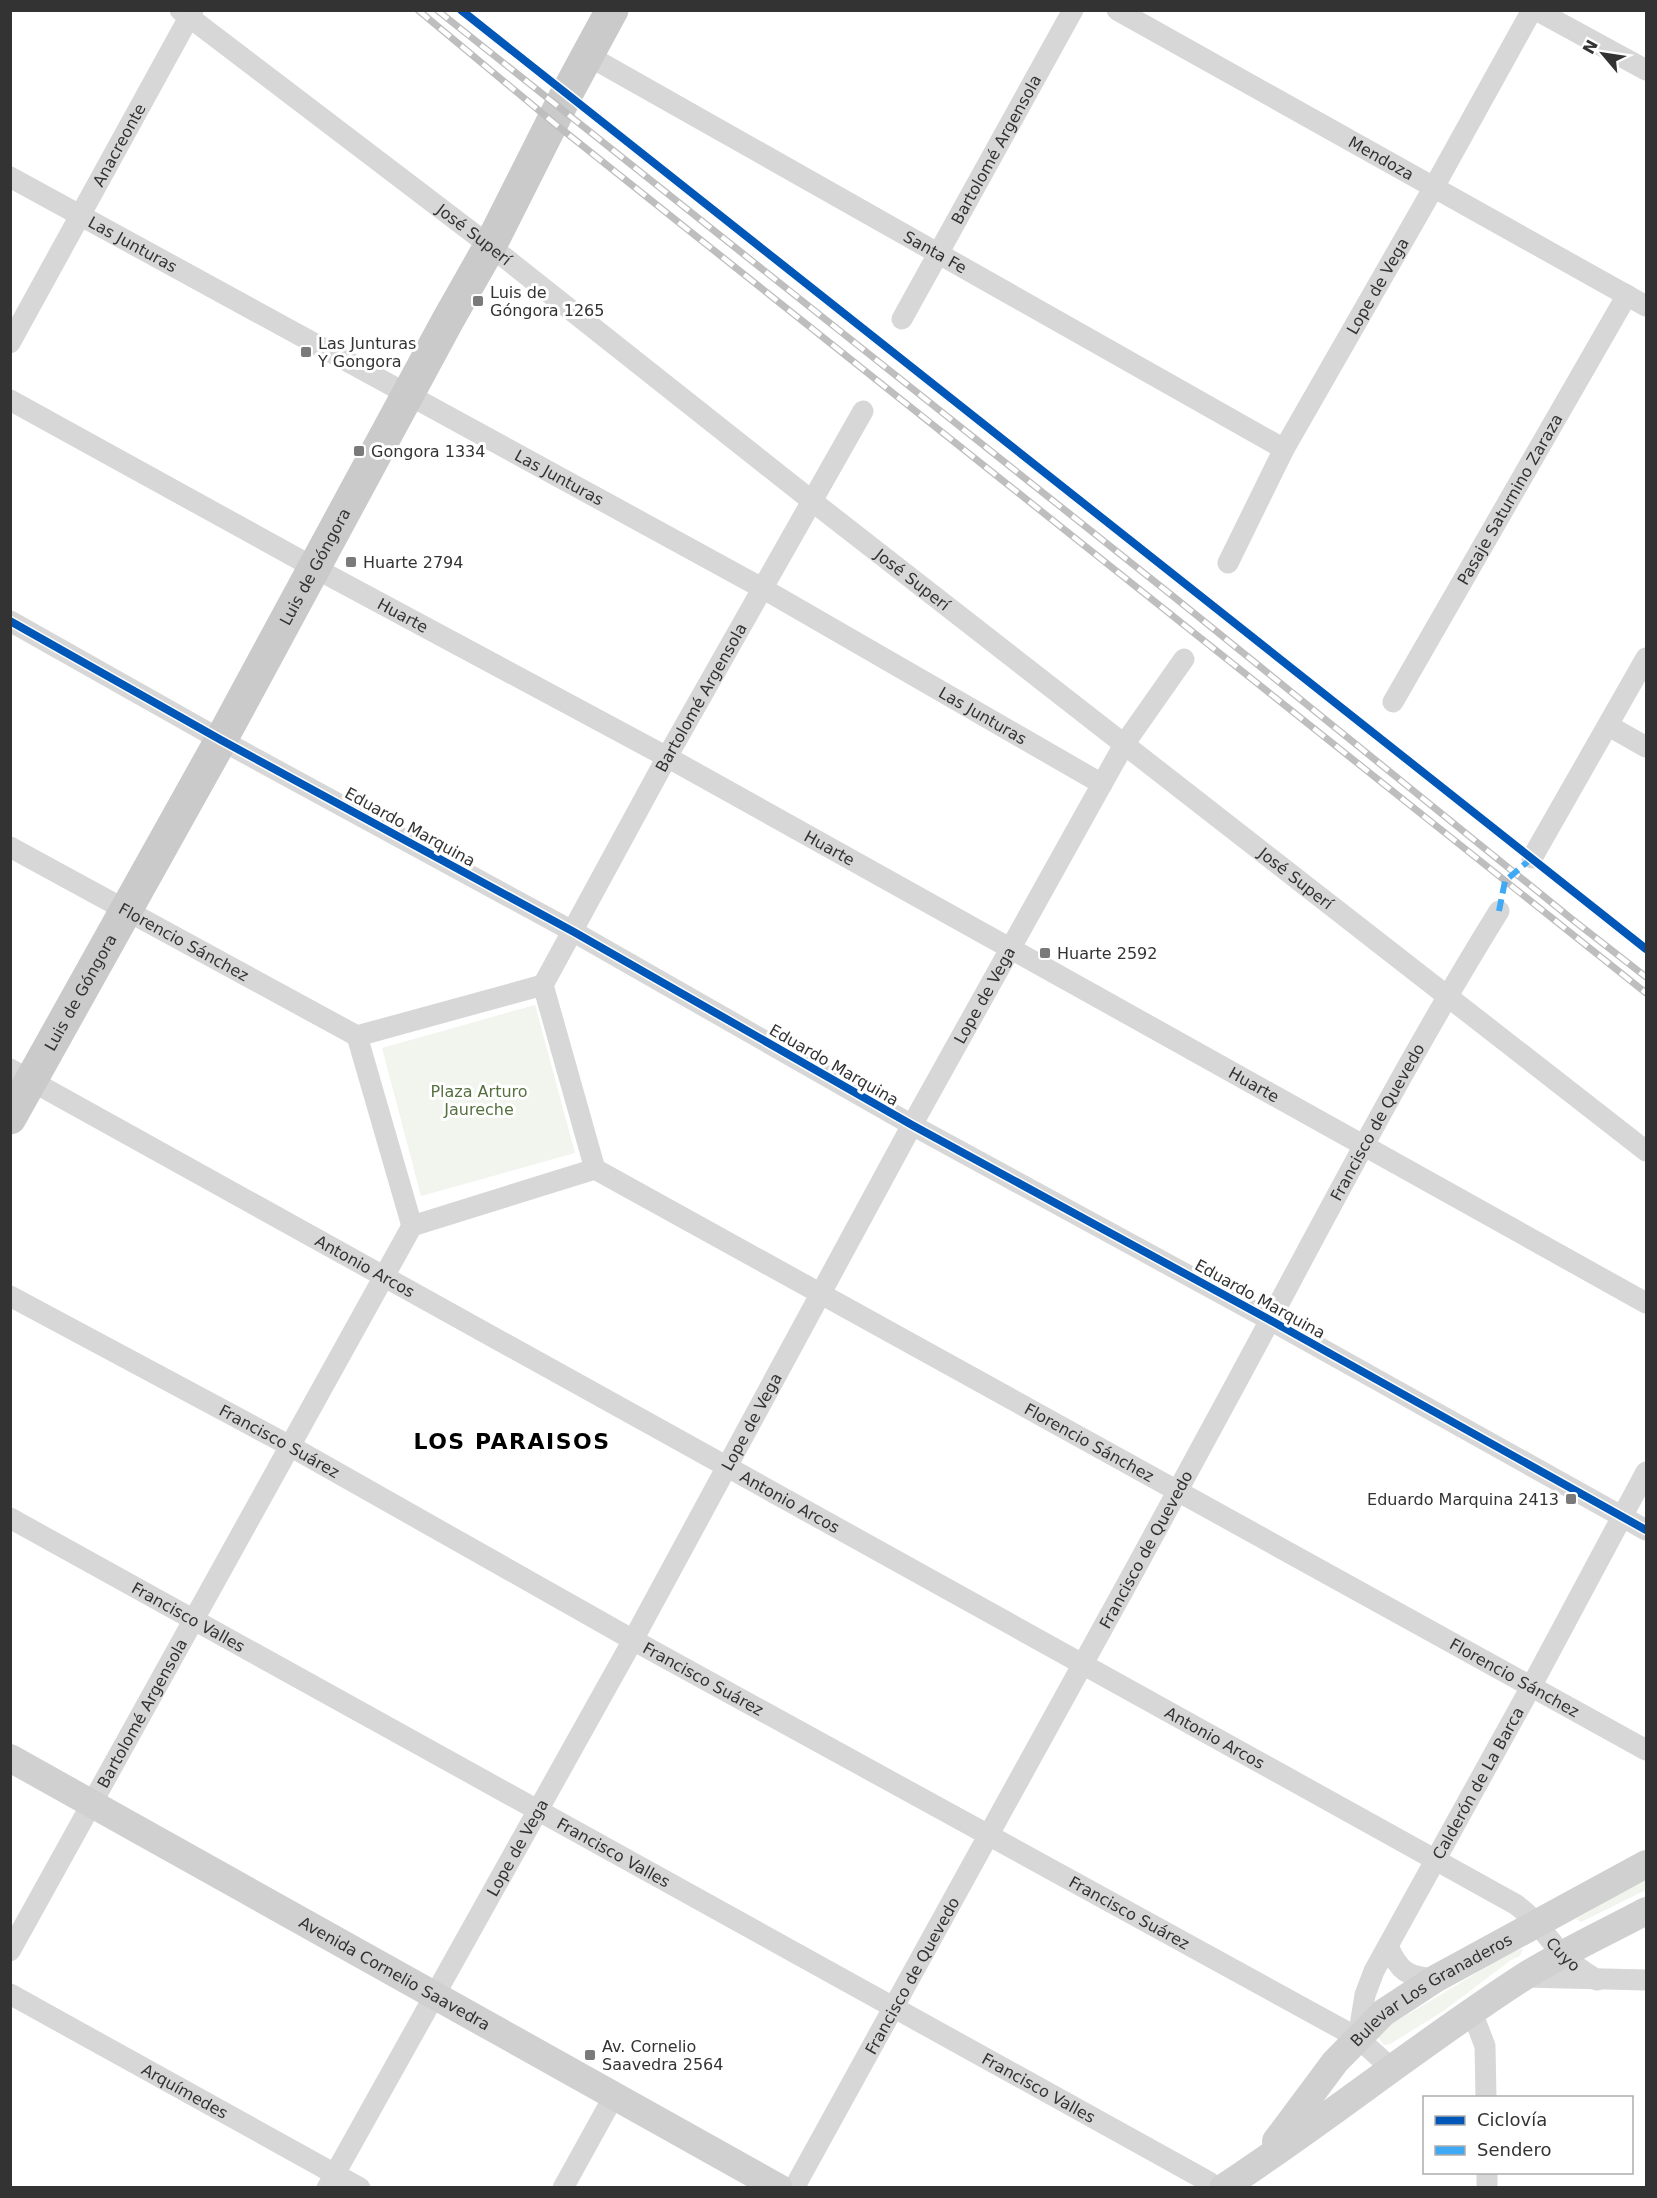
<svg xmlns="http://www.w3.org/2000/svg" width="1657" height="2198" viewBox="0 0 1657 2198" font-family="'DejaVu Sans',sans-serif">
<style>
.green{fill:#f1f5ed}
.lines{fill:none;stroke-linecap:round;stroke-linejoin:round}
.minor{stroke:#d7d7d7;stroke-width:21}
.secondary{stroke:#d0d0d0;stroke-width:28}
.primary{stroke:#cacaca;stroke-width:33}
.rail-casing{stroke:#bebebe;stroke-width:7}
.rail{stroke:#fff;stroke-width:4.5;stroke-dasharray:14;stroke-linecap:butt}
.quiet{stroke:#3fa9f5;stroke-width:6;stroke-dasharray:12 6;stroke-linecap:butt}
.cycleway-casing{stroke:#fff;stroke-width:11}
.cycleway{stroke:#0057b8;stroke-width:8}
.poi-dot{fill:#7a7a7a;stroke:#fff;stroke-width:2}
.labels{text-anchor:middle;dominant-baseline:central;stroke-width:6;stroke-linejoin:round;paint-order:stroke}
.street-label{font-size:16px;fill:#333;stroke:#fff}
.poi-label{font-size:16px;fill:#333;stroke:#fff;text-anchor:start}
.park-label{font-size:16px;fill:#56703f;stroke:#fff}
.district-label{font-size:22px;font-weight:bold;letter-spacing:1.5px;fill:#000;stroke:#fff}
</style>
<rect width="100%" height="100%" fill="#fff"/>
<g class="green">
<polygon points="535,1005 575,1153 421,1196 382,1048"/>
<polygon points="1646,1878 1646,1890 1581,1922 1576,1919"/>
<polygon points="1523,1949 1520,1956 1511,1960 1442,2012 1390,2044 1384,2045 1377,2036 1382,2030 1513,1951"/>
</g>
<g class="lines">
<g class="minor">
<path id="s1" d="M180,10L490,246L812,501L1646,1151"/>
<path id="s2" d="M1117,10L1646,306"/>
<polyline points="1536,10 1646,70"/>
<path id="s3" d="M587,55L1284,449"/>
<path id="s4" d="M10,177L762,588L1102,784"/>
<path id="s5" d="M902,319L1073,10"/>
<path id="s6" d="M10,343L193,10"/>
<path id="s7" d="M10,400L313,567L667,757L1646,1303"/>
<path id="s8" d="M1228,563L1284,449L1434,187L1532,10"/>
<polyline points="10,621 221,740 574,932 912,1125 1270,1320 1646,1530"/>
<path id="s9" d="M1393,702L1627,295"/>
<polyline points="1609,726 1646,747"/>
<path id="s10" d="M10,847L357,1036L543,985"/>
<polyline points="1532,858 1646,658"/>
<path id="s11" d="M543,985L595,1169L1646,1750"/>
<path id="s12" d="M543,985L667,757L863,411"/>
<polyline points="357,1036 412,1226"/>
<path id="s13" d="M10,1069L1515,1904C1534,1917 1547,1937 1562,1954C1572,1964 1584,1972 1597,1980"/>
<polyline points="412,1226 595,1169"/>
<path id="s14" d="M10,1296L290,1446L633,1640L1358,2038L1391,2068"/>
<path id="s15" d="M10,1518L1209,2182L1215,2188"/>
<path d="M1388,1946C1399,1971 1407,1977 1435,1979"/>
<path id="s16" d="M10,1951L412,1226"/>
<polyline points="1524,1977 1646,1980"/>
<path id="s17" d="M10,1994L360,2188"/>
<polyline points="1472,2012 1485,2046 1486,2098"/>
<path id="s18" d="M1358,2038L1365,1995L1374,1971L1532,1685L1646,1472"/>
<polyline points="1487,2172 1487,2188"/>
<path id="s19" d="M327,2188L633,1640L912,1125L1102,784L1125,743L1184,659"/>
<polyline points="563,2188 615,2094"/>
<path id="s20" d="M794,2188C941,1925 1085,1662 1228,1398C1317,1234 1401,1069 1499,911"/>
</g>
<g class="secondary">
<path id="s21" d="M10,1758L779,2188"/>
<path id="s22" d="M1276,2141L1335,2062L1383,2013L1435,1979L1646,1864"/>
<path d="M1223,2188C1325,2121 1420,2044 1522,1978C1561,1953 1605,1933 1646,1911"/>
</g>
<path class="primary" id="s23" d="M10,1118L221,740L448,320L490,246L567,93L612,10"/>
<g class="rail-casing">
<g id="rail">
<polyline points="418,10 554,123 1646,993"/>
<polyline points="437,10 1174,597 1573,920 1646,977"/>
</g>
</g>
<use href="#rail" class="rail"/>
<polyline class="quiet" points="1499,911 1505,881 1532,858"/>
<g class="cycleway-casing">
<g id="cycleway">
<polyline points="461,10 1646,949"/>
<polyline points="10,621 221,740 574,932 912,1125 1270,1320 1646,1530"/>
</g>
</g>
<use href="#cycleway" class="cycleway"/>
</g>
<g class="poi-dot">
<rect x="472" y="295" width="12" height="12" rx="3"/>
<rect x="300" y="346" width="12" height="12" rx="3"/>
<rect x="353" y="445" width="12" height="12" rx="3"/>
<rect x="345" y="556" width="12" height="12" rx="3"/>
<rect x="1039" y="947" width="12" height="12" rx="3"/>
<rect x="1565" y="1493" width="12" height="12" rx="3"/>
<rect x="584" y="2049" width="12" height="12" rx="3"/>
</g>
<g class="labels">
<g class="street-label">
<text stroke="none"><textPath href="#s6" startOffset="226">Anacreonte</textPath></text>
<text stroke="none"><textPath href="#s5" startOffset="194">Bartolomé Argensola</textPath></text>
<text stroke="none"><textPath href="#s2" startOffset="303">Mendoza</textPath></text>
<text stroke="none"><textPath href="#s1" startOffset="370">José Superí</textPath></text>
<text stroke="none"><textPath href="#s4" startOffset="140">Las Junturas</textPath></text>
<text stroke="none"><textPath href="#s3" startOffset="400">Santa Fe</textPath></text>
<text stroke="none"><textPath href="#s8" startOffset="315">Lope de Vega</textPath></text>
<text stroke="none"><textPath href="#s4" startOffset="626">Las Junturas</textPath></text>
<text stroke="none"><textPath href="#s9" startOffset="234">Pasaje Saturnino Zaraza</textPath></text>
<text stroke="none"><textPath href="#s23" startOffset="630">Luis de Góngora</textPath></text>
<text stroke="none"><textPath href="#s1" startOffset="928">José Superí</textPath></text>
<text stroke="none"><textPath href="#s7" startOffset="448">Huarte</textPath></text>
<text stroke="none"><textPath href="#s12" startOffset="328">Bartolomé Argensola</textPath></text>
<text stroke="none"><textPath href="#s4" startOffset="1112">Las Junturas</textPath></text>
<text transform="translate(410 827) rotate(29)">Eduardo Marquina</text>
<text stroke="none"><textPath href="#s7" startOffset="934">Huarte</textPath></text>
<text stroke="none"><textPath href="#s1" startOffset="1414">José Superí</textPath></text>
<text stroke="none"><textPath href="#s10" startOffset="198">Florencio Sánchez</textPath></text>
<text stroke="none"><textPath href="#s23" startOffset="144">Luis de Góngora</textPath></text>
<text stroke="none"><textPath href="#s19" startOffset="1362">Lope de Vega</textPath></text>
<text transform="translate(834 1065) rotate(30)">Eduardo Marquina</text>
<text stroke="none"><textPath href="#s7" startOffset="1420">Huarte</textPath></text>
<text stroke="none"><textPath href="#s20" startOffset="1215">Francisco de Quevedo</textPath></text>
<text stroke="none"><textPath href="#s13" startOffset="406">Antonio Arcos</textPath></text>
<text transform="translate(1260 1299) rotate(29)">Eduardo Marquina</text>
<text stroke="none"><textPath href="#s19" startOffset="876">Lope de Vega</textPath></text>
<text stroke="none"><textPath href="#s14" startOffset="306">Francisco Suárez</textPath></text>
<text stroke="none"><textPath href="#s11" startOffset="756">Florencio Sánchez</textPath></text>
<text stroke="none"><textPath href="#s13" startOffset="892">Antonio Arcos</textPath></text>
<text stroke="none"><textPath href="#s20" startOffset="729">Francisco de Quevedo</textPath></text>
<text stroke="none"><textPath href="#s15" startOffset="204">Francisco Valles</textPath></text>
<text stroke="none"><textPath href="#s11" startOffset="1242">Florencio Sánchez</textPath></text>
<text stroke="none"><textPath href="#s14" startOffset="792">Francisco Suárez</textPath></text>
<text stroke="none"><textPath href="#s16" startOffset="272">Bartolomé Argensola</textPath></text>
<text stroke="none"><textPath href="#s13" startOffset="1378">Antonio Arcos</textPath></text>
<text stroke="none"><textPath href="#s18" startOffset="284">Calderón de La Barca</textPath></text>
<text stroke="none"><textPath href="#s19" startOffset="390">Lope de Vega</textPath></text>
<text stroke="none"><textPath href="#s15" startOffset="690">Francisco Valles</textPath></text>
<text stroke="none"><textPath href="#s14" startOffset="1278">Francisco Suárez</textPath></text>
<text stroke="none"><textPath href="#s13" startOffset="1791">Cuyo</textPath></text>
<text stroke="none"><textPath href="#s21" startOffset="441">Avenida Cornelio Saavedra</textPath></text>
<text stroke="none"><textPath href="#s20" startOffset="243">Francisco de Quevedo</textPath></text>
<text stroke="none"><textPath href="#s22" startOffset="220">Bulevar Los Granaderos</textPath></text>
<text stroke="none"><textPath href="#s15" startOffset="1176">Francisco Valles</textPath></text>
<text stroke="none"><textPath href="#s17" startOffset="200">Arquímedes</textPath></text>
</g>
<g class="poi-label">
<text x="490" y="292">Luis de<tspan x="490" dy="18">Góngora 1265</tspan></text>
<text x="318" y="343">Las Junturas<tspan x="318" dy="18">Y Gongora</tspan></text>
<text x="371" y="451">Gongora 1334</text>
<text x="363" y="562">Huarte 2794</text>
<text x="1057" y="953">Huarte 2592</text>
<text x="1559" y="1499" text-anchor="end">Eduardo Marquina 2413</text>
<text x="602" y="2046">Av. Cornelio<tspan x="602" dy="18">Saavedra 2564</tspan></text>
</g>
<g class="park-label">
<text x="479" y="1091">Plaza Arturo<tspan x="479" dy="18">Jaureche</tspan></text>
</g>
<g class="district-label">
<text x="512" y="1441">LOS PARAISOS</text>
</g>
</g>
<rect width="1657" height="2198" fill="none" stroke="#333333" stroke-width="24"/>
<rect x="1423" y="2096" width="210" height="78" fill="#ffffff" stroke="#adadad" stroke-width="1.5"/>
<rect x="1435" y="2116" width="30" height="9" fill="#0057b8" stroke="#adadad" stroke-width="1.5"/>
<text x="1477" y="2126" font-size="18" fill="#333333">Ciclovía</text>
<rect x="1435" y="2146" width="30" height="9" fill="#3fa9f5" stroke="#adadad" stroke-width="1.5"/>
<text x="1477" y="2156" font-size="18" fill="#333333">Sendero</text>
<g transform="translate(1603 54) rotate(299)" stroke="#ffffff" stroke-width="4.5" paint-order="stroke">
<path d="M0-4.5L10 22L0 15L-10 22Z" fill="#333333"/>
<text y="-9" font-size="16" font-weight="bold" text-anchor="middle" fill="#333333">N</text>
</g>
</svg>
